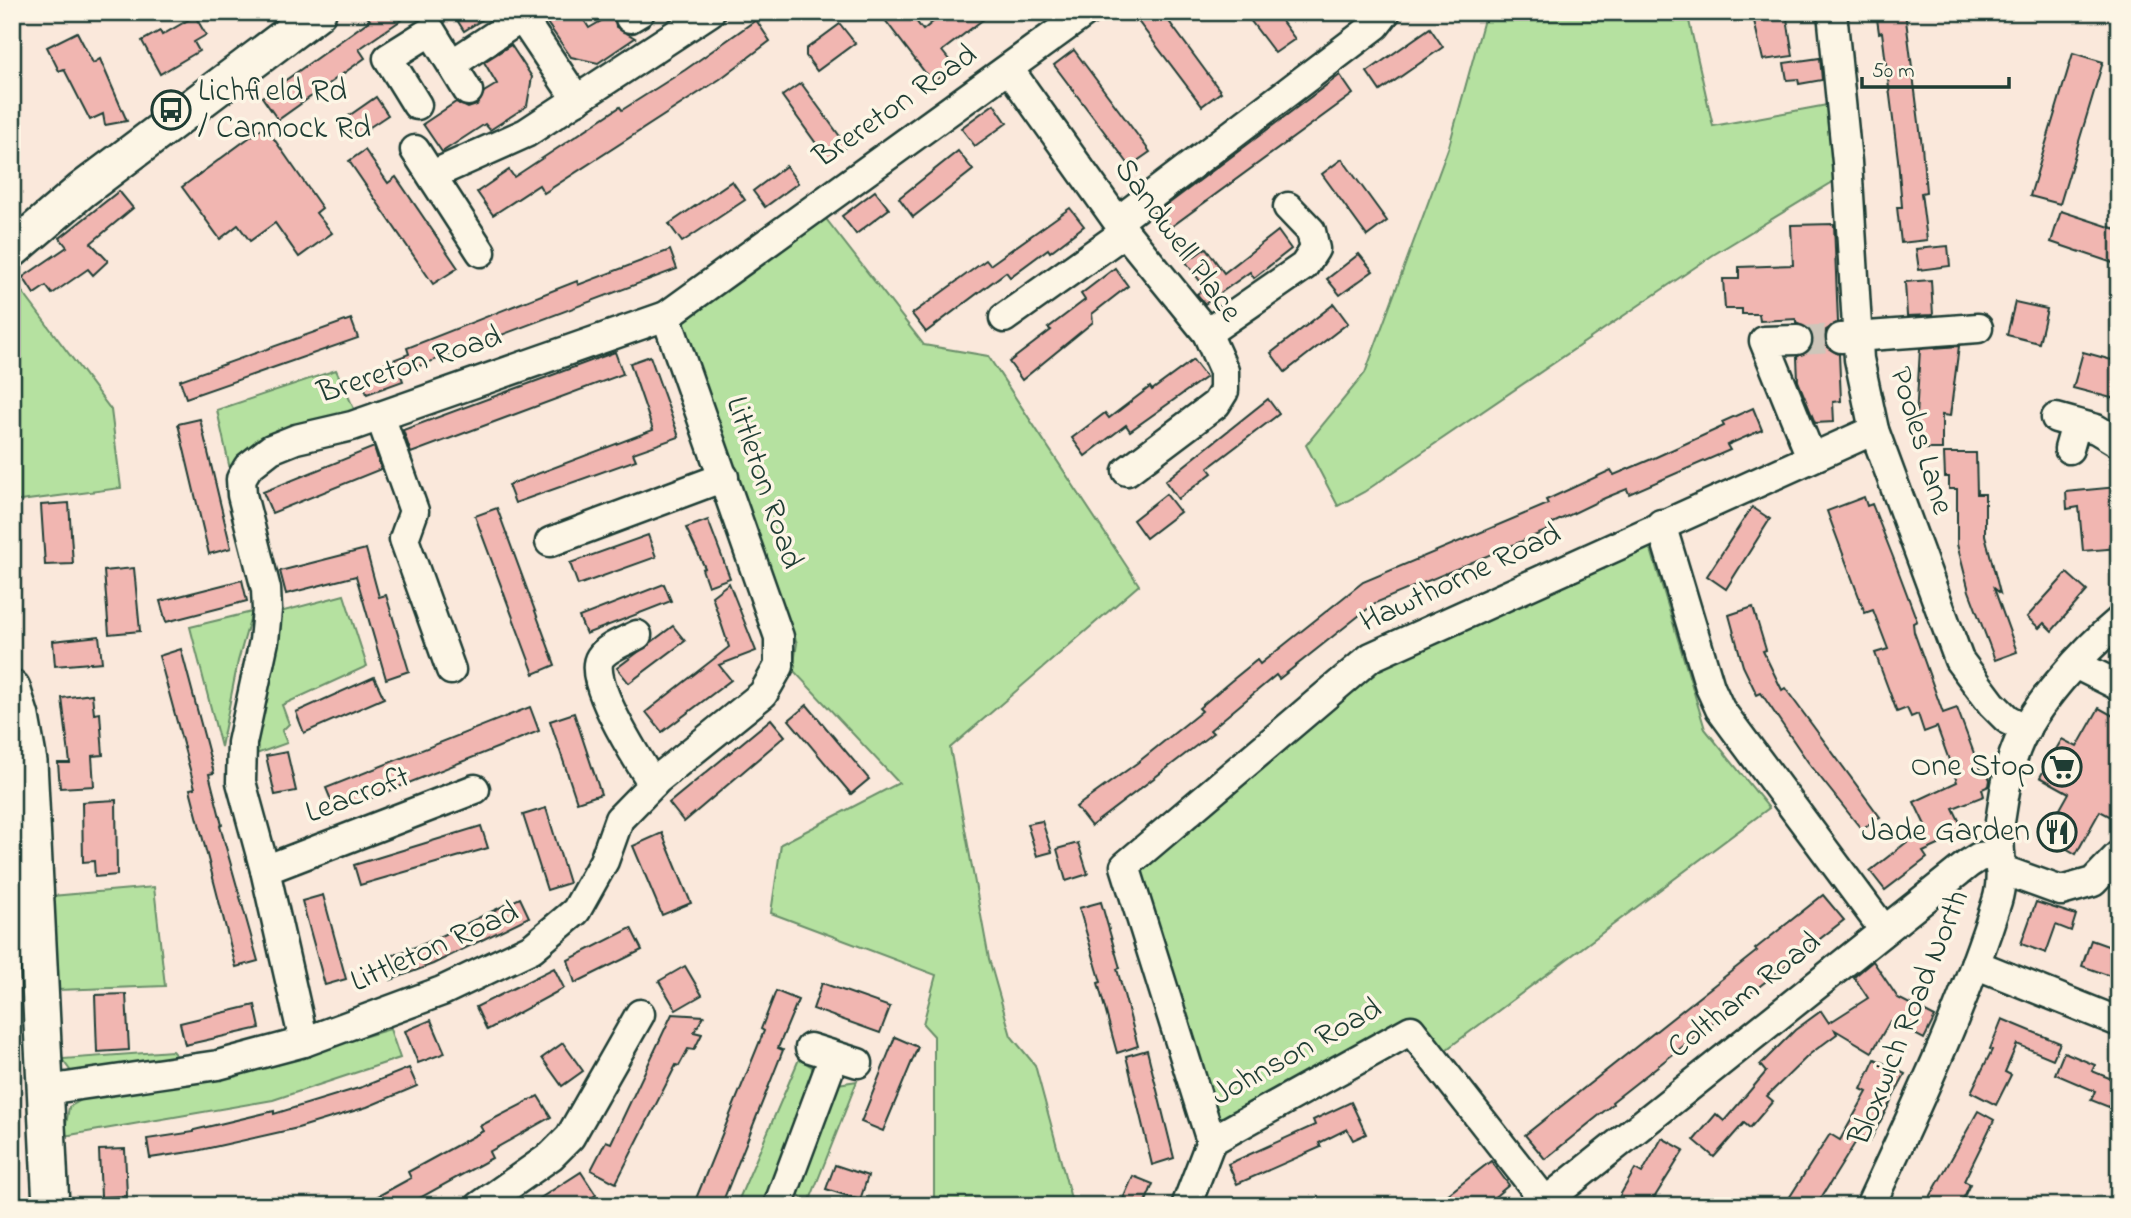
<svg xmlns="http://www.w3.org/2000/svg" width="2131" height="1218" viewBox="0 0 2131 1218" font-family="'Indie Flower',sans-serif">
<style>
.built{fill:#f7d9ce}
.green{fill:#b5e1a0;stroke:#6a8f6a;stroke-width:2}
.building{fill:#f1b6b1;stroke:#1f3d34;stroke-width:2}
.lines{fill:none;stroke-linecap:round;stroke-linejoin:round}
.minor-tunnel{stroke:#cec6ba;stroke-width:28;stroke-dasharray:28 14;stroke-linecap:butt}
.minor-casing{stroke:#1f3d34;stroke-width:33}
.major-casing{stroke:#1f3d34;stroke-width:40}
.minor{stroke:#fcf5e5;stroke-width:28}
.major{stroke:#fcf5e5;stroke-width:35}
.labels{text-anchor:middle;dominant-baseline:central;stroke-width:7;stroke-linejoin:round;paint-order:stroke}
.poi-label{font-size:32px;fill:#1f3d34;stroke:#fcf5e5;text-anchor:end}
.street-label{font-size:32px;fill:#1f3d34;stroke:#fcf5e5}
</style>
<rect width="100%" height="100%" fill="#fae8db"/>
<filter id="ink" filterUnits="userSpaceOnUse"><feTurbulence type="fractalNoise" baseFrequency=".0143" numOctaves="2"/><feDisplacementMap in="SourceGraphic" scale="14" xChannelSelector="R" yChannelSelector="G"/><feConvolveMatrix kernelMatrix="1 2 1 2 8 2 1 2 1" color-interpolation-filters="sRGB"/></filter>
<g filter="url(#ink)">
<polygon class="built" points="12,765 21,912 12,913"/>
<g class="green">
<polygon points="1486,12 1687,12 1713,126 1827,105 1836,180 1713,255 1364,492 1338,506 1306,445 1365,373 1449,146"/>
<polygon points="823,215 924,345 988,356 1139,585 950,748 989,959 1011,1036 1035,1065 1073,1206 934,1206 934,1036 923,1024 936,975 771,913 781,844 899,783 793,670 797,643 677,323"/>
<polygon points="12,278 111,410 121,488 12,502"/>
<polygon points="336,370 356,413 257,439 231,474 217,410"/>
<polygon points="1649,543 1705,729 1769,808 1443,1052 1404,1027 1219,1127 1138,875 1375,666"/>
<polygon points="344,595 367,666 282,705 289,724 282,731 287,743 256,754 256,722 274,669 280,612"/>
<polygon points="252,612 238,661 221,747 190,627"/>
<polygon points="154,887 165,986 58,990 52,896"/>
<polygon points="390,1029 400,1058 273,1100 64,1136 69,1107 87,1097 251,1070"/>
<polygon points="172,1051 180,1060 72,1073 62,1059"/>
<polygon points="799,1059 812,1067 813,1086 765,1206 736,1206"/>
<polygon points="857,1081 808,1205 799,1195 795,1183 838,1084"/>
</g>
<g class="building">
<polygon points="363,12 413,12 359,49 365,58 278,120 262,97 370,20"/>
<polygon points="452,12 494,12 464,31"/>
<polygon points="554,12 579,12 589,28 615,13 616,27 635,38 598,63 571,57 545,20"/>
<polygon points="879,12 909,12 923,30 945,12 993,12 942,51 954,66 933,83"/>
<polygon points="1131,12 1162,12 1221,92 1202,106"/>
<polygon points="1244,12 1275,12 1295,39 1275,53"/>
<polygon points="1752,12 1786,12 1793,56 1763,60"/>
<polygon points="1876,12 1905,12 1922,146 1926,192 1921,193 1927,240 1901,243 1897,207 1902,207 1898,159 1882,32 1879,33"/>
<polygon points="195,16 206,35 194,42 199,51 160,74 142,41 160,31 162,35"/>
<polygon points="756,20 770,41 720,79 544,193 539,185 493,215 477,192 509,170 514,177 620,107 622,110 685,70"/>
<polygon points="840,24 855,43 817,71 806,56 806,49"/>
<polygon points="1430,28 1443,47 1380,91 1367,72"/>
<polygon points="77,32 93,63 100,59 127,121 105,125 103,114 90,120 64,69 59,71 47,47"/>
<polygon points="511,45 532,77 527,106 490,130 485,124 442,152 423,124 456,102 468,108 477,105 484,92 497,84 484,62"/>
<polygon points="1074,50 1150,152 1130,166 1054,65"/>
<polygon points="2073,53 2103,62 2060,204 2030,196"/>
<polygon points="1820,58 1822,80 1799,84 1798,79 1787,80 1784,63"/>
<polygon points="1340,75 1353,94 1171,227 1159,211"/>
<polygon points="801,83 847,146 828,160 782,96"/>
<polygon points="376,97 388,115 355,137 343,120"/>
<polygon points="994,104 1007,123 975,146 961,128"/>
<polygon points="265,126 322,208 316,213 332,233 299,257 275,223 250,241 238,225 220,239 182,187"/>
<polygon points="365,150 388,183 396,177 458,268 433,284 349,161"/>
<polygon points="958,151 973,170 913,217 899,198"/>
<polygon points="1342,159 1387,221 1367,236 1322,174"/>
<polygon points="786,166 798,183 765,207 753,191"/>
<polygon points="732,181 745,200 682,242 669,224"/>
<polygon points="119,191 133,208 91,243 108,261 93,275 88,269 52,294 46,286 34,294 23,277 67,247 60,238"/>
<polygon points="875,191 889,209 856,234 842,216"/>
<polygon points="1070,208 1084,226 1050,252 1048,249 1010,277 1006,272 926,332 912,314 986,260 990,265"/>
<polygon points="2061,211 2119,230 2119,265 2051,242"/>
<polygon points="1834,224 1838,322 1826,330 1824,339 1828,348 1839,354 1841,401 1833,402 1834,422 1815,423 1798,381 1797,357 1812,347 1811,331 1796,323 1796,319 1760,321 1759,314 1742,314 1742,309 1725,309 1723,279 1739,279 1739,267 1793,265 1791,225"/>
<polygon points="1278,231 1291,249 1254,278 1250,272 1205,304 1197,294 1205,288 1186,262 1206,248 1224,273"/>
<polygon points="1948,246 1950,266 1919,270 1916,249"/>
<polygon points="670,250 677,269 400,373 403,381 367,394 359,373 409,354 407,348 577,281 578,285"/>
<polygon points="1359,254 1373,271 1340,295 1327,279"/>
<polygon points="1115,268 1128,286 1092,314 1093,322 1022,380 1009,362 1051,330 1048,328 1085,300 1081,294"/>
<polygon points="1931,280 1933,315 1907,316 1905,282"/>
<polygon points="2015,302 2047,309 2039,343 2007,335"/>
<polygon points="1334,304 1348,323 1285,372 1271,353"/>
<polygon points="351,319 358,338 186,398 180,380"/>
<polygon points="1959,346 1950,416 1942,415 1942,449 1917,449 1917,434 1909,434 1909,418 1916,418 1920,349"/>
<polygon points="615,352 623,374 411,453 403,430"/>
<polygon points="2083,352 2119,362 2119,400 2073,388"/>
<polygon points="650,356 679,437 633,453 636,460 515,503 508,485 653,430 630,363"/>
<polygon points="1193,360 1206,377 1130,431 1126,425 1085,456 1072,438 1105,413 1109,418 1150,387 1152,390"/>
<polygon points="1268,399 1279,414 1208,468 1212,473 1178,499 1165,481"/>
<polygon points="1753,408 1762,430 1727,445 1730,450 1629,494 1627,489 1605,498 1551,524 1553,528 1375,603 1279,679 1276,675 1210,730 1213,733 1091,826 1076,807 1137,763 1202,711 1199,708 1231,681 1257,660 1260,664 1363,582 1548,504 1546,500 1611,470 1614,475 1654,458 1724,426 1722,422"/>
<polygon points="200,419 231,548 209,554 178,424"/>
<polygon points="374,447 381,469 272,513 263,492"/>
<polygon points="1944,453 1976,453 1977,494 1985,494 1985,535 2000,593 1994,588 2017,652 1995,660 1969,591 1957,544 1957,489 1949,489 1949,477 1945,477"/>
<polygon points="2117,487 2119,548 2083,551 2079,507 2067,509 2066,492"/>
<polygon points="1166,494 1180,512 1146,538 1133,520"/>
<polygon points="1864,497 1867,506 1872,504 1893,557 1917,621 1913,623 1914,632 1943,713 1957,708 1981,772 1986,770 1990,780 1989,786 1982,789 1984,796 1953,808 1965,833 1923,852 1927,858 1885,890 1870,871 1926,827 1914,802 1957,782 1937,727 1924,732 1918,714 1911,717 1907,708 1897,712 1875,653 1888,649 1873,610 1865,613 1827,511"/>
<polygon points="69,503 73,564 45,565 41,505"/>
<polygon points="1752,507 1770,519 1726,589 1707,576"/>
<polygon points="497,508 555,665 534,674 475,516"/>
<polygon points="708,520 730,578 708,586 702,569 705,568 686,528"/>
<polygon points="648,535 656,557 578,585 570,563"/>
<polygon points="366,549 379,597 386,595 409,671 386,679 356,576 286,594 280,571"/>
<polygon points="134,568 140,631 109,634 104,571"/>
<polygon points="2067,573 2087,591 2052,631 2044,623 2039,628 2027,617"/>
<polygon points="242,580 247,601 166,622 160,601"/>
<polygon points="729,583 756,651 719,665 731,680 662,732 646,712 729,647 712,596"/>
<polygon points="664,584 671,601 586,634 579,617"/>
<polygon points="1753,607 1766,650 1763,651 1782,690 1785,688 1880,817 1862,830 1808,762 1761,693 1757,695 1743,666 1729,615"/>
<polygon points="673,626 685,641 629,683 617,668"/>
<polygon points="99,636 102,662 55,666 53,641"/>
<polygon points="181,649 214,773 209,774 222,825 220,826 258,961 236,967 190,789 195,788 159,656"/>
<polygon points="374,677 384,698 304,733 296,712"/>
<polygon points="92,694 94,714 100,713 103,755 92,756 94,786 60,788 58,763 70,763 62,698"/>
<polygon points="807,705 869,779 851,794 789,720"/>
<polygon points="530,707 539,731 336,812 326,788"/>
<polygon points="2099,708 2119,719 2119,821 2100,811 2076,854 2045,836 2069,793 2040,777 2062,739 2077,747"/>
<polygon points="574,713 601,794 577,802 550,721"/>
<polygon points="771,719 785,736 684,822 669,803"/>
<polygon points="287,752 296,791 275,795 266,756"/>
<polygon points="116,800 117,875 95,877 94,861 83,862 82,802"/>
<polygon points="546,808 569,883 547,890 523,815"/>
<polygon points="1042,821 1052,852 1037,856 1027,824"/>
<polygon points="481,826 488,848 360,885 354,865"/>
<polygon points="662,833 691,903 662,915 633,846"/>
<polygon points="1078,843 1088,874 1066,881 1057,849"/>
<polygon points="323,895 346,979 325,985 302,901"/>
<polygon points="1823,895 1844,920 1612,1102 1613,1104 1545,1159 1525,1135 1757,951 1755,949"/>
<polygon points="520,898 529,917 433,964 391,980 383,959 426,943"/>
<polygon points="1101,902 1120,968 1117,969 1138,1046 1117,1053 1098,983 1101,982 1079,908"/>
<polygon points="2036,902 2076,915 2071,931 2056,925 2046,953 2021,944"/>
<polygon points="631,928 642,950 575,983 568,960"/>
<polygon points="2091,940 2119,950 2119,979 2082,966"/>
<polygon points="1873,961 1898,998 1935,1017 1924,1039 1890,1021 1872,1052 1835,1030 1837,1034 1810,1054 1767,1096 1773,1101 1750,1128 1744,1123 1714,1157 1694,1140 1716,1114 1724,1121 1766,1072 1760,1065 1795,1030 1821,1011 1829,1023 1868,998 1854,977"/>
<polygon points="685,966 702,995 676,1010 659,981"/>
<polygon points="554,968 564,988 487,1030 476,1007"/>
<polygon points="822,983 890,1007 880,1033 813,1009"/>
<polygon points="776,991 798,1000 778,1048 783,1050 721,1206 693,1206 764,1031 761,1029"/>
<polygon points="126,994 129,1050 97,1052 95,995"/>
<polygon points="255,1005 260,1028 185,1045 180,1023"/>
<polygon points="672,1014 704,1016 694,1032 702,1034 694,1050 688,1049 679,1066 676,1065 616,1183 591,1170 606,1141 611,1143"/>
<polygon points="2002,1019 2060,1043 2053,1059 2017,1044 2005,1072 2011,1075 1996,1105 1971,1092 1992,1050 1990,1049"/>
<polygon points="431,1020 445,1053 418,1063 405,1031"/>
<polygon points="895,1037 918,1047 883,1131 861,1122"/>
<polygon points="563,1043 583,1071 562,1086 542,1058"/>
<polygon points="1147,1050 1174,1158 1152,1165 1126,1056"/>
<polygon points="2064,1052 2095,1065 2092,1071 2119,1082 2119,1111 2091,1100 2095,1091 2055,1074"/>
<polygon points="1875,1059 1905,1074 1870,1141 1860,1135 1816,1206 1784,1206 1830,1134 1840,1140 1867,1092 1861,1089"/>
<polygon points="409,1068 417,1086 367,1107 298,1128 196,1151 150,1158 147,1139 194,1132 194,1130 274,1111 274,1114 362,1087"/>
<polygon points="538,1096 551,1117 489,1152 492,1158 416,1200 420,1206 360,1206 411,1178 408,1172 483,1131 480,1126"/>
<polygon points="1351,1102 1366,1134 1353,1140 1347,1129 1319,1143 1321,1147 1237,1184 1228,1164 1315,1125 1313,1120"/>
<polygon points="1978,1111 1994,1120 1964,1181 1970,1184 1960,1206 1925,1206"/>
<polygon points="1662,1138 1684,1150 1649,1206 1614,1206 1635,1169 1642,1173"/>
<polygon points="125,1149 127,1196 101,1197 99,1150"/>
<polygon points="1491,1161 1509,1185 1497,1195 1483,1206 1433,1206"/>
<polygon points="835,1165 868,1176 860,1200 826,1189"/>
<polygon points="581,1172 596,1195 579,1206 528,1206"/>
<polygon points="1133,1176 1153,1184 1144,1206 1120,1206"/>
</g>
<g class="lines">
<polyline class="minor-tunnel" points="1797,340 1838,338"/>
<g class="minor-casing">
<g id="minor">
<polyline points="518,12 577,100"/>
<polyline points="1832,12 1847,162 1859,359 1874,430 1959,660 1992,704 2007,719 2026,729"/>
<polyline points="630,18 640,12"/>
<polyline points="452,64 530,12"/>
<polyline points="1009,69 1125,232 1207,333 1224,371 1224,391 1216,404 1127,471"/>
<polyline points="417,105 388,58 431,31 468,91"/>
<polyline points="415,150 481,252"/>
<polyline points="432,175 526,133 710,12"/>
<polyline points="1118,221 1376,25 1386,12"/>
<polyline points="1004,318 1125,232"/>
<polyline points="1207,333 1304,266 1315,249 1311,231 1288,207"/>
<polyline points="1841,338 1978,328"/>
<polyline points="1797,340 1764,341 1811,457"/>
<polyline points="380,416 414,511 404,539 451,670"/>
<polyline points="2056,418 2096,429 2119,443"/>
<polyline points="2069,449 2076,424"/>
<polyline points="1661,524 1710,687 1720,709 1884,930"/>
<polyline points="550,542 724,477"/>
<path d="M637,635C626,641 607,647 600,658C586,680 640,763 653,784"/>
<polyline points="2077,665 2119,686"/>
<polyline points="2000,869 2061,891 2093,882 2119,855"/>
<polyline points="265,870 475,789"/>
<polyline points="1975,964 2119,1022"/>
<polyline points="304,1042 265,870 241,782 242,743 264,641 267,610 266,589 242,495 241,479 248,467 271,449 296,439 352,426 666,316 1086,12"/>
<polyline points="810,1048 858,1063"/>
<polyline points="46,1090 218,1065 304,1042 442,991 532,948 576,911 604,861 619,819 658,779 763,694 779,666 779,637 666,316"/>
<polyline points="1545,1201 1411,1030 1211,1141 1125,866 1371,657 1874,430"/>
<polyline points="480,1206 551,1156 570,1137 640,1014"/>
<polyline points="778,1206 834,1056"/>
<polyline points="1186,1206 1211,1141"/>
<polyline points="1540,1206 1968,864 1979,857 2000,854"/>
<path d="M1870,1206C1916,1107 1964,1006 1997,901C2005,876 1997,848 2000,822C2004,797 2007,772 2016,749C2032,707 2084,650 2119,621"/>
</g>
</g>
<g class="major-casing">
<g id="major">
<polyline points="12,250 82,190 318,12"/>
<polyline points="12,688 21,717 29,762 51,1206"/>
</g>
</g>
<use href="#minor" class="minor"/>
<use href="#major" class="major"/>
</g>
</g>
<defs>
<g id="bus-ring" transform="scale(2.0125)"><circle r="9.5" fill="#fcf5e5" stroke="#1f3d34" stroke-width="1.5"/><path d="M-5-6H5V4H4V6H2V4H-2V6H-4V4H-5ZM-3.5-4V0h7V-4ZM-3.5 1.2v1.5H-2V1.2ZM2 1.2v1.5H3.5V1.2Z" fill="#1f3d34"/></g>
<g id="supermarket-ring" transform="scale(2.0125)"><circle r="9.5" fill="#fcf5e5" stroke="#1f3d34" stroke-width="1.5"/><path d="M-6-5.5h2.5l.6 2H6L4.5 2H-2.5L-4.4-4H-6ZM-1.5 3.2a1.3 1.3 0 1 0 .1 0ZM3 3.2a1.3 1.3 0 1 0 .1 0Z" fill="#1f3d34"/></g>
<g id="restaurant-ring" transform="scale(2.0125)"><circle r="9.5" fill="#fcf5e5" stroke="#1f3d34" stroke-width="1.5"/><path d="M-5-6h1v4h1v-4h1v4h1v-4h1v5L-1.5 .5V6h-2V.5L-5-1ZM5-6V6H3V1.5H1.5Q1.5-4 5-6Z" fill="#1f3d34"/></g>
</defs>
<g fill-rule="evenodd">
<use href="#bus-ring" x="171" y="110"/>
<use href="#supermarket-ring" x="2062" y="767"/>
<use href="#restaurant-ring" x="2057" y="832"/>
</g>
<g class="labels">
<g class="poi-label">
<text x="198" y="92" text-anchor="start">Lichfield Rd<tspan x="198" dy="37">/ Cannock Rd</tspan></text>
<text x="2035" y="767">One Stop</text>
<text x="2030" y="832">Jade Garden</text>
</g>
<g class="street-label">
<text transform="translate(896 107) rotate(-35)">Brereton Road</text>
<text transform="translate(1177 241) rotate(54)">Sandwell Place</text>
<text transform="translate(410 366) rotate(-18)">Brereton Road</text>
<text transform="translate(1920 441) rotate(73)">Pooles Lane</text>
<text transform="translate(763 483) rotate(71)">Littleton Road</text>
<text transform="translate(1461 579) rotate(-25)">Hawthorne Road</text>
<text transform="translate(358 796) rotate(-21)">Leacroft</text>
<text transform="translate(435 948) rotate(-24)">Littleton Road</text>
<text transform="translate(1745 996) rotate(-38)">Coltham Road</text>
<text transform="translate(1910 1018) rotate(-68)">Bloxwich Road North</text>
<text transform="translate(1297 1053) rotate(-29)">Johnson Road</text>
</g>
</g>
<rect width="2131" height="1218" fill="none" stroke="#fcf5e5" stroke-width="42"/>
<rect x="21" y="21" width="2089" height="1176" fill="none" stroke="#1f3d34" stroke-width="2.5" filter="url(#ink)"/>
<path d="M1862 77v10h147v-10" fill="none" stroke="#1f3d34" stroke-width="3.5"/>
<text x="1872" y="77" font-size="21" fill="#1f3d34" stroke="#fcf5e5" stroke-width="5" paint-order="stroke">50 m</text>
</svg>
